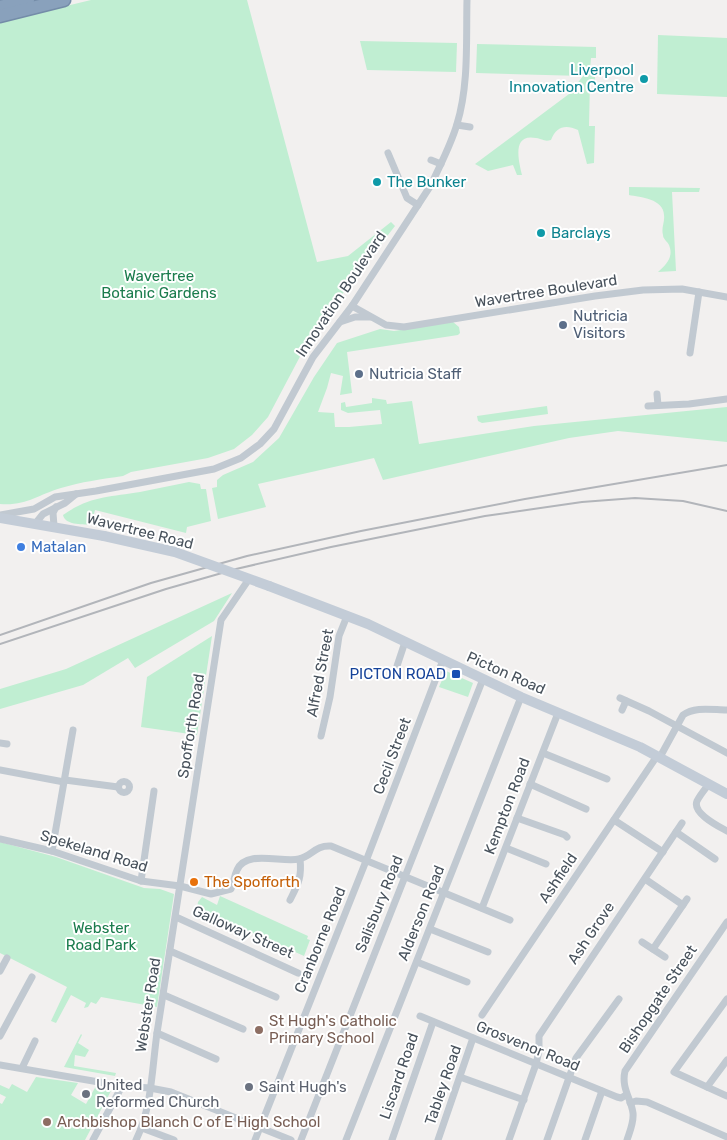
<svg xmlns="http://www.w3.org/2000/svg" width="727" height="1140" viewBox="0 0 727 1140" font-family="Rubik,sans-serif">
<style>
.green{fill:#c0eed2}
.lines{fill:none;stroke-linecap:round;stroke-linejoin:round}
.highway-casing{stroke:#748ca8;stroke-width:15}
.street{stroke:#c1c9d1;stroke-width:7}
.secondary{stroke:#c3ccd7;stroke-width:10}
.highway{stroke:#89a1bc;stroke-width:12}
.rail{stroke:#b2b5ba;stroke-width:2}
.secondary-bridge{stroke:#c3ccd7;stroke-width:10}
.culture-dot{fill:#0f9aa8;stroke:#fff;stroke-width:2}
.service-dot{fill:#5c6f8a;stroke:#fff;stroke-width:2}
.shop-dot{fill:#3f7fe0;stroke:#fff;stroke-width:2}
.transit-dot{fill:#1a4fb4;stroke:#fff;stroke-width:2}
.food-dot{fill:#e8710a;stroke:#fff;stroke-width:2}
.education-dot{fill:#8d6e63;stroke:#fff;stroke-width:2}
.worship-dot{fill:#6b7280;stroke:#fff;stroke-width:2}
.labels{text-anchor:middle;dominant-baseline:central;stroke-width:4;stroke-linejoin:round;paint-order:stroke}
.culture-label{font-size:15px;fill:#0d838f;stroke:#fff;text-anchor:start}
.park-label{font-size:15px;fill:#1b7c4d;stroke:#fff}
.street-label{font-size:15px;fill:#48525c;stroke:#fff}
.service-label{font-size:15px;fill:#4e5e75;stroke:#fff;text-anchor:start}
.shop-label{font-size:15px;fill:#366cbe;stroke:#fff;text-anchor:start}
.transit-label{font-size:15px;fill:#164399;stroke:#fff;text-anchor:end}
.food-label{font-size:15px;fill:#c56008;stroke:#fff;text-anchor:start}
.education-label{font-size:15px;fill:#785e54;stroke:#fff;text-anchor:start}
.worship-label{font-size:15px;fill:#5b616d;stroke:#fff;text-anchor:start}
</style>
<rect width="100%" height="100%" fill="#f2f0ef"/>
<g class="green">
<path d="M91,0H247L317,262L348,256L391,222L395,226L349,285L324,319L304,349L268,417L252,435L234,449L208,458L131,472L123,476C102,479 81,482 61,488C37,495 27,506 0,504V22Z"/>
<polygon points="658,35 727,38 727,97 657,94"/>
<polygon points="360,41 457,43 456,72 367,70"/>
<path d="M477,44L596,47V58H591L590,70H595V81H590L589,126H595L594,163L587,164L578,130C565,124 556,127 551,140C544,142 543,139 536,138C511,133 519,162 522,175H517L513,165L488,171L475,164L569,94L583,76L476,73Z"/>
<path d="M629,187L700,188L699,192H672L676,271L658,272C666,265 674,257 669,245C667,241 663,239 663,235C661,228 665,222 664,215C664,199 640,197 629,195Z"/>
<polygon points="453,322 459,327 460,333 458,335 347,352 352,393 340,395 343,376 331,373 327,388 318,412 334,413 335,427 349,427 382,424 380,410 348,413 341,410 341,403 345,402 346,407 372,403 372,398 386,400 387,404 412,401 419,444 534,426 727,407 727,442 618,431 569,438 383,480 374,458 258,484 266,507 218,519 212,488 217,487 217,480 223,475 253,462 279,438 314,377 337,343 380,329 394,331"/>
<polygon points="547,406 548,414 482,423 478,421 477,416"/>
<path d="M189,482L200,484L201,489H206L211,521L187,527L186,533L95,510L91,525C81,524 65,525 63,515C90,496 109,497 140,492C156,489 173,485 189,482Z"/>
<polygon points="232,593 214,621 135,668 128,658 83,685 0,709 0,689 66,669"/>
<polygon points="212,636 197,735 141,727 147,677"/>
<polygon points="446,671 473,683 468,697 439,687"/>
<polygon points="0,842 56,857 144,888 160,889 174,894 157,1007 101,997 96,1004 91,1002 88,1007 84,1008 86,1003 71,995 56,1023 51,1021 67,987 0,953"/>
<polygon points="220,896 308,936 307,939 310,940 304,956 197,908 198,902 202,897 217,905"/>
<polygon points="81,1034 82,1035 78,1043 89,1050 85,1057 75,1055 74,1066 116,1073 115,1076 64,1067"/>
<polygon points="36,1077 78,1083 71,1095 86,1104 96,1086 112,1089 85,1140 0,1140 0,1103 2,1104 6,1097 0,1094 0,1085 9,1089 12,1084 27,1092"/>
</g>
<g class="lines">
<g class="highway-casing">
<g id="highway">
<polyline points="0,7 28,0"/>
<polyline points="0,16 64,0"/>
</g>
</g>
<g class="street">
<polyline points="457,125 470,127"/>
<polyline points="388,153 407,198 418,205"/>
<polyline points="431,160 441,164"/>
<polyline points="352,306 386,325 404,327 595,296 643,290 682,289 727,297"/>
<polyline points="340,322 355,317 370,317"/>
<polyline points="690,353 699,292"/>
<polyline points="657,394 658,405"/>
<polyline points="648,406 689,404 727,399"/>
<path d="M0,515L34,509L55,497L96,491L214,469L241,458L260,444L274,429L313,357L352,306L431,185C440,165 451,145 457,124C469,85 466,40 467,0"/>
<polyline points="35,524 43,514 65,503 76,494"/>
<polyline points="54,526 53,513 56,507"/>
<polyline points="397,666 405,642"/>
<polyline points="620,698 649,711 727,753"/>
<polyline points="622,710 626,701"/>
<polyline points="321,736 330,697 339,636 347,616"/>
<polyline points="0,743 7,744"/>
<polyline points="543,753 607,779"/>
<path d="M660,757L683,715C695,706 713,710 727,710"/>
<polyline points="0,770 64,782"/>
<polyline points="65,780 118,787"/>
<circle cx="124" cy="787" r="5.5"/>
<polyline points="530,784 586,809"/>
<path d="M709,784C705,789 700,795 697,801C692,813 718,826 727,831"/>
<polyline points="517,818 565,835 567,837"/>
<polyline points="614,820 663,852"/>
<polyline points="676,832 715,859"/>
<path d="M0,839L52,851L141,881L180,886L211,894L231,889C234,883 234,876 237,870C246,849 282,863 299,859C312,856 315,845 331,846L510,920"/>
<polyline points="506,848 546,864"/>
<polyline points="52,851 73,730"/>
<polyline points="645,879 683,905"/>
<polyline points="141,881 154,791"/>
<path d="M290,900C298,884 302,878 300,859"/>
<polyline points="482,908 558,713"/>
<polyline points="176,917 298,973"/>
<polyline points="430,929 488,952"/>
<polyline points="642,942 665,957"/>
<polyline points="653,949 687,899"/>
<polyline points="170,951 276,997"/>
<polyline points="417,962 467,982"/>
<polyline points="0,971 7,958"/>
<polyline points="164,995 243,1029"/>
<polyline points="727,999 674,1072 727,1096"/>
<polyline points="482,1015 657,756"/>
<polyline points="420,1016 617,1097 621,1098 626,1095"/>
<polyline points="157,1033 216,1059"/>
<polyline points="0,1036 32,977"/>
<polyline points="0,1065 122,1086 150,1088 171,1092 291,1140"/>
<polyline points="22,1068 35,1041"/>
<polyline points="460,1077 524,1100"/>
<polyline points="707,1087 727,1060"/>
<polyline points="630,1103 636,1101 647,1102 727,1137"/>
<polyline points="142,1128 174,1140"/>
<polyline points="93,1140 122,1086"/>
<path d="M136,1140C152,1108 152,1068 157,1033L221,620L249,579"/>
<polyline points="255,1140 366,861 443,660"/>
<polyline points="301,1140 483,679"/>
<polyline points="346,1140 521,697"/>
<polyline points="392,1140 433,1022"/>
<polyline points="438,1140 473,1038"/>
<polyline points="509,1140 536,1064 539,1051 539,1036 682,823"/>
<polyline points="547,1140 576,1058 619,999"/>
<polyline points="585,1140 602,1091"/>
<path d="M627,1140C630,1131 634,1122 633,1113C631,1098 621,1088 625,1071L727,922"/>
</g>
<g class="secondary">
<polyline points="0,518 104,536"/>
<polyline points="269,586 368,624 521,697 640,747 727,794"/>
</g>
<use href="#highway" class="highway"/>
<g class="rail">
<polyline points="0,635 151,583 247,556 361,531 525,499 727,465"/>
<polyline points="0,644 166,589 236,569 331,547 485,516 582,502 635,498 683,501 727,511"/>
</g>
<polyline class="secondary-bridge" points="104,536 175,552 269,586"/>
</g>
<g class="culture-dot">
<circle cx="644" cy="79" r="5"/>
<circle cx="377" cy="182" r="5"/>
<circle cx="541" cy="233" r="5"/>
</g>
<g class="service-dot">
<circle cx="563" cy="325" r="5"/>
<circle cx="359" cy="374" r="5"/>
</g>
<circle class="shop-dot" cx="21" cy="547" r="5"/>
<rect class="transit-dot" x="451" y="669" width="10" height="10" rx="2.5"/>
<circle class="food-dot" cx="194" cy="882" r="5"/>
<g class="education-dot">
<circle cx="259" cy="1030" r="5"/>
<circle cx="47" cy="1122" r="5"/>
</g>
<g class="worship-dot">
<circle cx="249" cy="1087" r="5"/>
<circle cx="86" cy="1094" r="5"/>
</g>
<g class="labels">
<g class="culture-label">
<text x="634" y="70" text-anchor="end">Liverpool<tspan x="634" dy="17">Innovation Centre</tspan></text>
<text x="387" y="182">The Bunker</text>
<text x="551" y="233">Barclays</text>
</g>
<g class="park-label">
<text x="159" y="276">Wavertree<tspan x="159" dy="17">Botanic Gardens</tspan></text>
<text x="101" y="928">Webster<tspan x="101" dy="17">Road Park</tspan></text>
</g>
<g class="street-label">
<text transform="translate(546 291) rotate(-9)">Wavertree Boulevard</text>
<text transform="translate(341 294) rotate(-56)">Innovation Boulevard</text>
<text transform="translate(140 531) rotate(14)">Wavertree Road</text>
<text transform="translate(320 673) rotate(-79)">Alfred Street</text>
<text transform="translate(506 673) rotate(24)">Picton Road</text>
<text transform="translate(191 726) rotate(-81)">Spofforth Road</text>
<text transform="translate(392 756) rotate(-69)">Cecil Street</text>
<text transform="translate(507 806) rotate(-69)">Kempton Road</text>
<text transform="translate(94 851) rotate(17)">Spekeland Road</text>
<text transform="translate(558 878) rotate(-56)">Ashfield</text>
<text transform="translate(379 904) rotate(-68)">Salisbury Road</text>
<text transform="translate(421 913) rotate(-68)">Alderson Road</text>
<text transform="translate(243 932) rotate(24)">Galloway Street</text>
<text transform="translate(591 933) rotate(-56)">Ash Grove</text>
<text transform="translate(320 940) rotate(-68)">Cranborne Road</text>
<text transform="translate(658 999) rotate(-56)">Bishopgate Street</text>
<text transform="translate(148 1005) rotate(-81)">Webster Road</text>
<text transform="translate(528 1046) rotate(22)">Grosvenor Road</text>
<text transform="translate(399 1076) rotate(-71)">Liscard Road</text>
<text transform="translate(443 1085) rotate(-71)">Tabley Road</text>
</g>
<g class="service-label">
<text x="573" y="316">Nutricia<tspan x="573" dy="17">Visitors</tspan></text>
<text x="369" y="374">Nutricia Staff</text>
</g>
<g class="shop-label">
<text x="31" y="547">Matalan</text>
</g>
<g class="transit-label">
<text x="446" y="674">PICTON ROAD</text>
</g>
<g class="food-label">
<text x="204" y="882">The Spofforth</text>
</g>
<g class="education-label">
<text x="269" y="1021">St Hugh's Catholic<tspan x="269" dy="17">Primary School</tspan></text>
<text x="57" y="1122">Archbishop Blanch C of E High School</text>
</g>
<g class="worship-label">
<text x="96" y="1085">United<tspan x="96" dy="17">Reformed Church</tspan></text>
<text x="259" y="1087">Saint Hugh's</text>
</g>
</g>
</svg>
